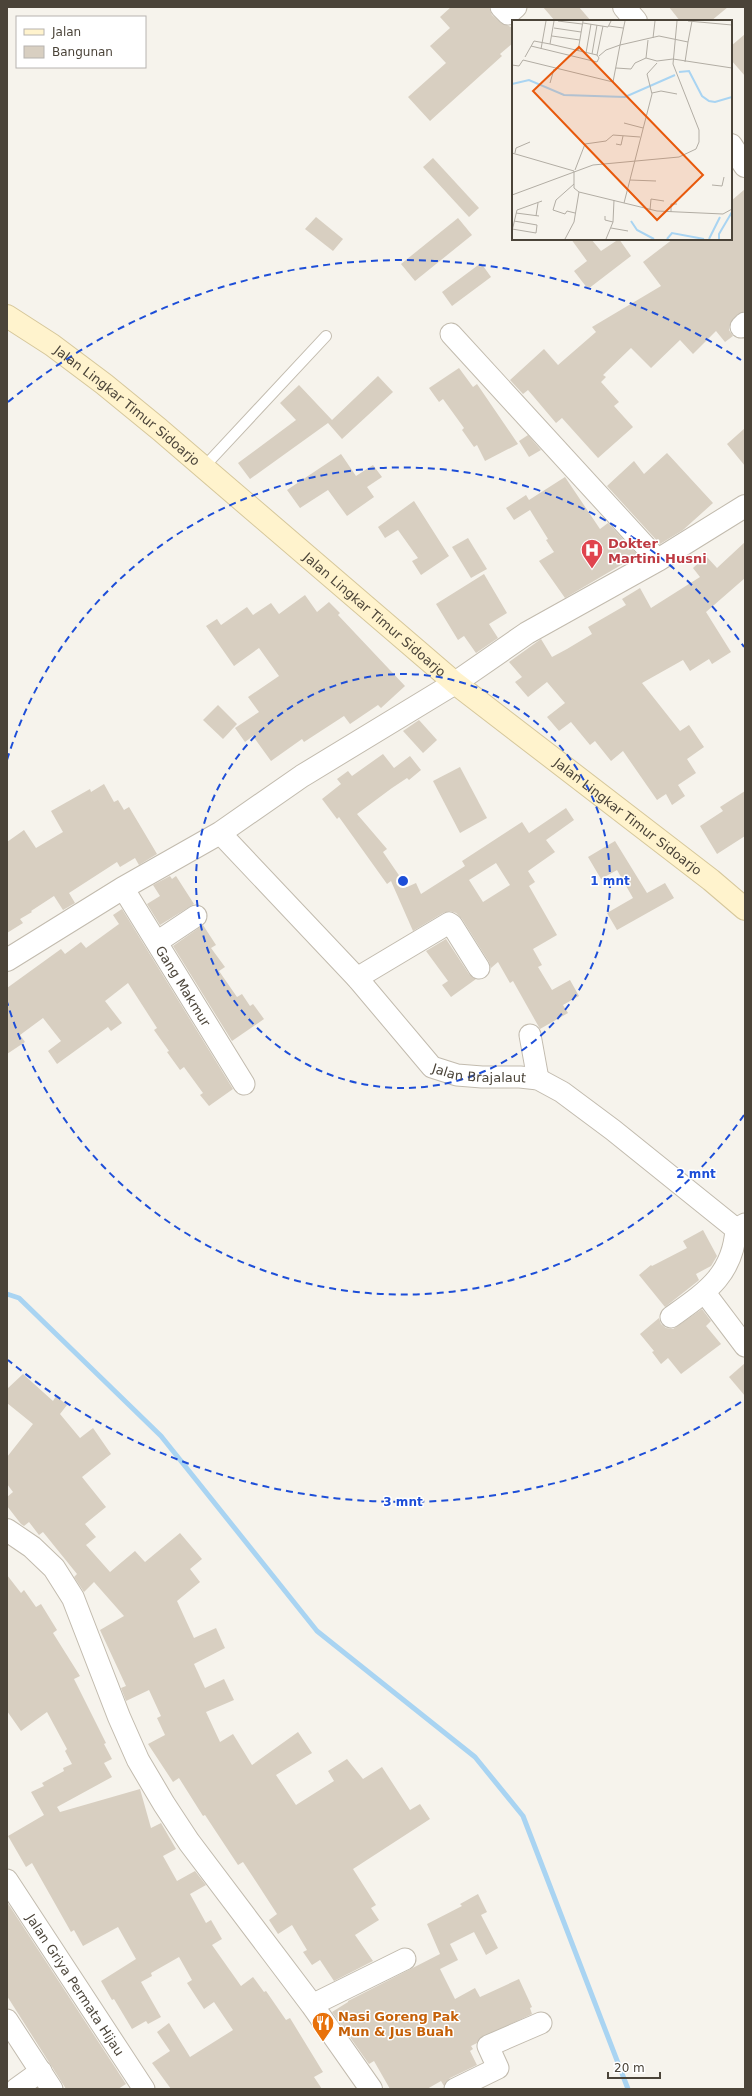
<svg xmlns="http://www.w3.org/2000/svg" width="752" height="2096" viewBox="0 0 752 2096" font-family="'DejaVu Sans',sans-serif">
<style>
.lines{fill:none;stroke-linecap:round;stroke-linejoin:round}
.stream{stroke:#a9d4f2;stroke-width:5}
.building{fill:#d8cfc1;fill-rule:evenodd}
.service-casing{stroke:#c2bbae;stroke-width:12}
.minor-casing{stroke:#c2bbae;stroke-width:23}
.tertiary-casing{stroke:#c2bbae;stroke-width:24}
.secondary-casing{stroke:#d6c79b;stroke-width:24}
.service{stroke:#fff;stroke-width:10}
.minor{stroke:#fff;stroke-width:21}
.tertiary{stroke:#fff;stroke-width:22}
.secondary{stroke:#fff3cd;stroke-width:22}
.ring{fill:none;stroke:#1d4ed8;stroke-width:2;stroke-dasharray:7 5}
.labels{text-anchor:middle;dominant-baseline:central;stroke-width:3;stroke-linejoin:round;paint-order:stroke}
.street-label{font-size:13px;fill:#4b4439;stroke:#fff}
.health-label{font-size:13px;font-weight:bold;fill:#be3a42;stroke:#fff;text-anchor:start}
.food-label{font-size:13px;font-weight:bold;fill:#c56008;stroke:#fff;text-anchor:start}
.inset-river{fill:none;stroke:#a9d4f2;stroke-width:2}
.inset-road{fill:none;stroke:#b2ada4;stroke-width:1}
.view{fill:#e8590c;fill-opacity:0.15;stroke:#e8590c;stroke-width:2}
.inset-edge{fill:none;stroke:#4b4439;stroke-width:2}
.centre{fill:#1d4ed8;stroke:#fff;stroke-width:2}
.ring-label{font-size:12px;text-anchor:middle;font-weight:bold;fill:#1d4ed8;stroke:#fff;stroke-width:3;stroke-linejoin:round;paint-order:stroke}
</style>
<rect width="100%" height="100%" fill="#f6f3ec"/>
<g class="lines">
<polyline class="stream" points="7,1294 19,1298 161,1436 317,1631 475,1757 523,1816 628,2089"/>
</g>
<g class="building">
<polygon points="451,7 489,7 492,15 500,22 513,28 513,43 500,54 502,56 430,121 408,97 446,63 430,46 450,28 440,17"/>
<polygon points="543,7 579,7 591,21 555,21"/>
<polygon points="669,7 728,7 711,21 680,21"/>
<polygon points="745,34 745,76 731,60 731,46"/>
<polygon points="433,158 479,208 469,217 423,167"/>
<polygon points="745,189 745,311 737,315 730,324 729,330 733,336 725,342 716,331 693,354 680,340 651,368 631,348 603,375 606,377 601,382 619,402 614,406 633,427 598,458 562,418 556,423 528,390 523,394 510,380 544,349 558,365 596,332 592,327 661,286 643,262 673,239 731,239 731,201"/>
<polygon points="316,217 343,239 333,251 305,229"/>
<polygon points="458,218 472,235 415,281 401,264"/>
<polygon points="571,239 591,239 601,251 619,239 631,256 588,289 574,271 587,261"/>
<polygon points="481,263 491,277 452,306 442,292"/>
<polygon points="459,368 473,387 477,384 518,444 485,461 477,445 474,447 462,430 464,428 443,399 439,402 429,388"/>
<polygon points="378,376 393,392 342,439 328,423 250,479 238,463 296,420 280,403 299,385 332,420"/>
<polygon points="745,428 745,466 727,444"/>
<polygon points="528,435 541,450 529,457 519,441"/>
<polygon points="667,453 713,503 683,530 660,544 607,486 634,461 644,474"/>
<polygon points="341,454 356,476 373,465 382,477 367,487 374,497 347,516 328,490 300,508 287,490"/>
<polygon points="565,477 600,529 608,523 638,555 565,598 539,561 554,552 546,540 548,539 530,510 514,520 506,508 526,495 529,500"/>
<polygon points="414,501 449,556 421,575 412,561 418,558 398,530 385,538 378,527"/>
<polygon points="468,538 487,569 471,578 452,547"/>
<polygon points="745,542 745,578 706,612 731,652 712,664 709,659 690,671 683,660 642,683 680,731 689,725 704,747 687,759 696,773 678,785 685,796 672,805 666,794 657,800 623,751 611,761 595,741 590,745 571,722 559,731 547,717 565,703 547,682 528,697 515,682 522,677 509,662 541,639 552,657 567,649 592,634 588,627 626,605 622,599 640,588 651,608 700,577 693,568 706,556 717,568"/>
<polygon points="484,574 507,613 489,624 498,638 476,653 464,636 458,640 436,604"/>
<polygon points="305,595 317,612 329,602 340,613 338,615 405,686 381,708 378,705 350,724 344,716 304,742 302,739 271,761 253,736 245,742 235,728 259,712 248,697 279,676 259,648 234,666 206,626 217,619 221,625 247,607 253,615 271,603 279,614"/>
<polygon points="218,705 237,724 223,739 203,720"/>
<polygon points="419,720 437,740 423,753 403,731"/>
<path d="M383,754L394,768L410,756L421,770L409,780L407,778L392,788L357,814L387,849L383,852L407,887L416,883L421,894L465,866L462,861L522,822L529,833L566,808L574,820L546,840L555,852L528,871L535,882L529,886L557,935L533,949L542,965L538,967L552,990L570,980L579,996L563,1005L568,1013L540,1029L513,981L510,983L498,962L491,968L489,962L462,919L456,913L450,911L443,913L413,931L391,881L387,884L339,817L337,819L322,799L341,784L337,779L348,771L352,776ZM496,863L510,885L483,902L469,880Z"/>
<polygon points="460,767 487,818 460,833 433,781"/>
<polygon points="104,784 114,802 118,800 124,810 129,807 157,854 139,865 135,858 120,867 117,862 69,893 75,903 63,910 54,896 31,911 32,912 20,919 23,923 7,933 7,842 24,830 36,848 63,832 51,811 90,789 91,792"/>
<polygon points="745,791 745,836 717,854 700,826 723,811 720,807"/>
<polygon points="615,841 647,893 665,883 674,898 617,930 607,913 633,898 617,870 601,879 588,857"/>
<polygon points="170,876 172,879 176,876 194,904 160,925 147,904 160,896 153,885"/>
<polygon points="122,909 233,1089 209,1106 200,1095 203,1093 184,1067 180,1070 167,1052 169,1051 154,1030 157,1028 128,983 105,1001 122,1023 111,1031 108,1027 57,1064 48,1051 61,1041 43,1018 20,1035 25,1042 7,1054 7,988 61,949 65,954 81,942 86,948 119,924 113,915"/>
<polygon points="203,925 216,945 211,948 225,967 219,971 237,997 242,994 250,1006 253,1004 264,1019 232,1041 173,946"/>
<polygon points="446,939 469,974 476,979 451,997 442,985 448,981 426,951"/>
<polygon points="703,1230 717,1256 711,1266 696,1274 699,1280 698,1281 665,1307 639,1275 651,1265 652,1266 687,1248 683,1241"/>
<polygon points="702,1309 711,1321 706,1326 721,1344 681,1374 668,1358 661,1364 652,1352 654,1351 640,1334 659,1318 661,1324 666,1328 673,1329"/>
<polygon points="745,1363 745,1396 729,1377"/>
<polygon points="23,1374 53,1401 56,1396 67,1405 60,1414 80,1438 93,1428 111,1454 82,1477 106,1507 85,1524 96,1537 86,1545 110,1572 135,1551 145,1562 180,1533 202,1559 190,1569 200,1582 177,1601 194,1638 216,1628 225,1648 194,1664 205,1688 224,1679 234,1700 206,1712 220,1742 233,1734 252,1765 298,1732 312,1753 276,1775 296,1805 334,1781 328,1771 347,1759 363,1779 382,1767 410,1810 420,1804 430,1819 353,1869 376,1905 371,1908 379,1920 355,1935 373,1961 334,1981 320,1960 312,1965 303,1952 307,1950 292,1925 278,1934 269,1920 277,1914 253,1877 243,1862 238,1865 205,1815 203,1816 179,1778 173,1782 148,1744 165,1735 157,1718 161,1716 149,1690 126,1701 121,1688 126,1686 100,1630 124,1616 94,1582 84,1592 74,1577 77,1574 43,1532 39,1535 29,1522 24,1526 21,1524 7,1506 7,1497 13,1492 7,1484 7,1457 33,1424 7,1403 7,1389"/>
<polygon points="7,1575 21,1593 24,1590 36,1607 41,1604 57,1630 53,1633 80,1676 74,1679 106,1743 104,1744 112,1759 104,1763 112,1777 57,1807 60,1812 140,1789 151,1828 161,1823 176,1849 163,1856 177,1881 195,1871 206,1885 190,1894 206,1923 211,1920 222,1939 212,1945 241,1986 253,1977 264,1992 266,1991 286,2020 290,2018 323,2072 314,2077 322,2089 171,2089 152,2063 170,2051 157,2032 169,2023 190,2057 233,2030 214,2002 204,2009 187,1983 192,1980 179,1957 151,1973 152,1976 141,1982 161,2017 148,2024 146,2021 132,2029 114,1999 112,2000 101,1981 136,1959 118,1927 83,1946 74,1930 71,1932 32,1863 26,1867 8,1836 44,1815 31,1792 44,1786 42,1783 64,1771 63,1768 72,1764 65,1751 67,1749 47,1712 21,1731 7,1711"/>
<polygon points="478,1894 487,1912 481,1915 498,1948 486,1955 474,1932 450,1944 458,1960 440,1969 455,1999 475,1988 480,1997 519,1979 532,2007 530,2008 532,2014 479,2039 477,2043 471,2046 473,2049 470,2051 477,2065 450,2078 444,2086 441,2081 427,2089 390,2089 374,2061 369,2064 332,2012 348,2002 348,2001 440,1954 427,1924 462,1906 460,1904"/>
<polygon points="7,1902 126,2084 118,2089 66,2089 7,1996"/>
</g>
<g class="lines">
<g class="service-casing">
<polyline id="service" points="203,468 326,336"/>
</g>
<g class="minor-casing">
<g id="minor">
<polyline points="501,7 508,14 516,7"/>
<polyline points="741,327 745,323"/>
<polyline points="451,334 658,560"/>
<path id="s1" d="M220,833L357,978L432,1067L457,1075L482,1077H520L538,1079L562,1092L613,1130L736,1229L745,1224"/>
<path id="s2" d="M123,888L244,1084"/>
<polyline points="157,942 196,916"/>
<polyline points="357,978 449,923 452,925 479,968"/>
<polyline points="530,1035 538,1079"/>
<polyline points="705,1293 745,1346"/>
<path d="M671,1317C706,1292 733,1275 736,1229"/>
<path id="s3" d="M7,1880L144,2089"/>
<polyline points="312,2005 405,1959"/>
<polyline points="7,2020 52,2089"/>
<polyline points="16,2089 41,2071"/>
<polyline points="455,2089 498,2068 488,2046 541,2023"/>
</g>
</g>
<g class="tertiary-casing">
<g id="tertiary">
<polyline points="624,7 636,21"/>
<polyline points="731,145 745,166"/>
<polyline points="7,960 123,888 220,833 302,776 455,683 527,633 658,560 745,506"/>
<polyline points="7,1530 32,1547 54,1568 73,1598 119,1717 138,1760 164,1804 189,1842 312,2005 371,2089"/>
</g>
</g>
<g class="secondary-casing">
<g id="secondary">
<path id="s4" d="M7,316L52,345L104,384L159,429L455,683L711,880L745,909"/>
</g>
</g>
<use href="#service" class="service"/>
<use href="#minor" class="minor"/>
<use href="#tertiary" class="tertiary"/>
<use href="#secondary" class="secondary"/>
</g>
<g class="ring">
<circle cx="403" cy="881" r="207"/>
<path d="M744 1115A414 414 0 0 1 7 1002M7 760A414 414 0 0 1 744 647"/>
<path d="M741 1402A621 621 0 0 1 8 1360M8 402A621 621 0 0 1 741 360"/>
</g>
<defs>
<g id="hospital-pin" transform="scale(1.15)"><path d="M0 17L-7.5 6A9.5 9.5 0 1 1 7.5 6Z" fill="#e0444e" stroke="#fff"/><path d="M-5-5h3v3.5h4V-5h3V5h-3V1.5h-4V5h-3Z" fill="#fff"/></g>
<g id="restaurant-pin" transform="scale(1.15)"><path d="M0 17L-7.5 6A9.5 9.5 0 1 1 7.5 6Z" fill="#e8710a" stroke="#fff"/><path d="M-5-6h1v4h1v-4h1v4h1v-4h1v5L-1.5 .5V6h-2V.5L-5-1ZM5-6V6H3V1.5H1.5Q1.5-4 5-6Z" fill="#fff"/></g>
</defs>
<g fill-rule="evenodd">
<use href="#hospital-pin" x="592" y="550"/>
<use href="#restaurant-pin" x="323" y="2023"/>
</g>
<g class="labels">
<g class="street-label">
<text stroke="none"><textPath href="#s4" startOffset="150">Jalan Lingkar Timur Sidoarjo</textPath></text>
<text stroke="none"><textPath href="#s4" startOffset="474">Jalan Lingkar Timur Sidoarjo</textPath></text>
<text stroke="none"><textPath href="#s4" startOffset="798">Jalan Lingkar Timur Sidoarjo</textPath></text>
<text stroke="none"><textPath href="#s2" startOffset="115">Gang Makmur</textPath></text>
<text stroke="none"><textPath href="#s1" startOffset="364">Jalan Brajalaut</textPath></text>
<text stroke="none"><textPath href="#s3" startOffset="125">Jalan Griya Permata Hijau</textPath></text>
</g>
<g class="health-label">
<text x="608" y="543">Dokter<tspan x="608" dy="15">Martini Husni</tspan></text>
</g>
<g class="food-label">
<text x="338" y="2016">Nasi Goreng Pak<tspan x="338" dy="15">Mun &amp; Jus Buah</tspan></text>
</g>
</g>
<g transform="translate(512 20)">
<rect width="220" height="220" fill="#f6f3ec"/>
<path class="inset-river" d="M167,52L177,51L190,76L197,81L203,82L220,77M0,64L17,60L52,75L113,77L163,55M119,201L125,210L142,219M155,219L160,213L192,219M197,219L208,197M207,219V214L220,192"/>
<path class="inset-road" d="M46,1L70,4M176,1L220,5M71,3L96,7L99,1M97,6L111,8M42,8L69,12M40,16L68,20M141,18L143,1M19,26L85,42L87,38L85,35L38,24M29,29L34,1M66,31L71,1M74,33L79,4M80,34L85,5M85,35L91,6M87,36L94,30L108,25L113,1M13,37L22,21L38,24L42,1M134,38L136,20M173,42L176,22M0,45L7,46L11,40L101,62L108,25L147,16L176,22L180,1M104,48L119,49L123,43L134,38L145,41L161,39L220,48M38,63L42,49M140,73L149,71L165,74M112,103L131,108M104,124L109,125L111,116M0,133L62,151V168L67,172L145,191L211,194L220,189M3,133L4,128L18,122M63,150L73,124L94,121L101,115L128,117M118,160L144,161M62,164L44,180L41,190L53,194L55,191L63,193M200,165L210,166L212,157M0,175L81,145L167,137L184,129L187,122V110L161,44L165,1M112,183L140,74L135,54L145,43M138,190L139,179L152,181M159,192V184H165M4,193L27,196M24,196L26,183M93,196V200L101,202M99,208L116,211M0,209L24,213L25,205L2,201M0,211L5,190L30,181M53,219L62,202L67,172M94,219L101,202L102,180"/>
<path class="view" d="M67,27L191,155L145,200L21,71Z"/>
<rect width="220" height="220" class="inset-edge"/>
</g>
<circle cx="403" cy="881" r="6" class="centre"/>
<g class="ring-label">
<text x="610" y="885">1 mnt</text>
<text x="696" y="1178">2 mnt</text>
<text x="403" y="1506">3 mnt</text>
</g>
<rect width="752" height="2096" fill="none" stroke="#4b4439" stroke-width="16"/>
<rect x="16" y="16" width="130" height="52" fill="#ffffff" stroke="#b7b4b0"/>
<rect x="24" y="29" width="20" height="6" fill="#fff3cd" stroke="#b7b4b0"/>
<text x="52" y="36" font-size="12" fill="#4b4439">Jalan</text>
<rect x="24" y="46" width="20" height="12" fill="#d8cfc1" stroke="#b7b4b0"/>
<text x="52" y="56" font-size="12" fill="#4b4439">Bangunan</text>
<path d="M608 2072v6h52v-6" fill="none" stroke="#4b4439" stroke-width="2"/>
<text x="614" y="2072" font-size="12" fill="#4b4439" stroke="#ffffff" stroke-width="3" paint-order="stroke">20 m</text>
</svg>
